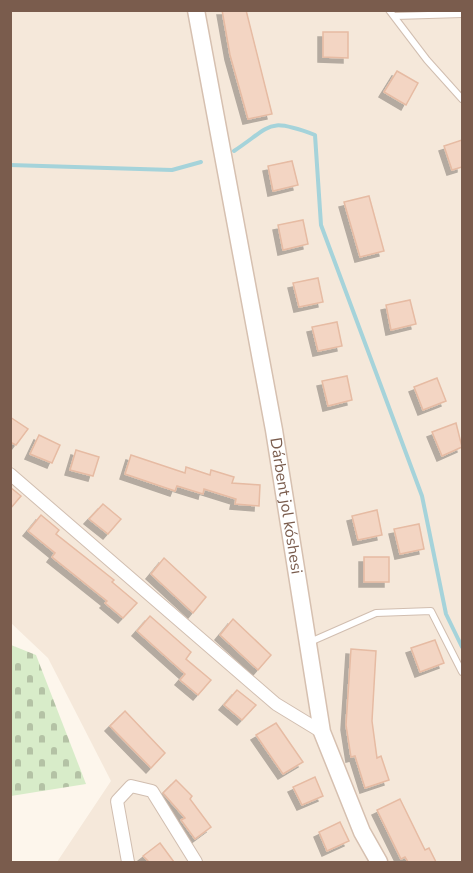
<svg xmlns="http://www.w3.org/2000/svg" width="473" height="873" viewBox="0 0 473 873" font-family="'Nunito Sans',sans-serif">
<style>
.residential{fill:#f5e8da}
.cemetery{fill:url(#cemetery-stones)}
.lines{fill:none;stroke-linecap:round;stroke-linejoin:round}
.stream{stroke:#a5d3da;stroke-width:4}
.building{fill:#f3d5c3;stroke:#e6bba3;stroke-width:1.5;filter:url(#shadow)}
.lane-casing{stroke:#d1beb0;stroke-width:8}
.street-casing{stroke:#d1beb0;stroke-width:14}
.secondary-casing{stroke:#d6c0b0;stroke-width:19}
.lane{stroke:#fff;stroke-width:6}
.street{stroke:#fff;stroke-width:12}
.secondary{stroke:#fff;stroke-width:16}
.labels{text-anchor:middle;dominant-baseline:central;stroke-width:4.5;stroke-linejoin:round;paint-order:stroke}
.street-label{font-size:16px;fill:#7a5c4d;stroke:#fffaf3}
</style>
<defs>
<pattern id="cemetery-stones" width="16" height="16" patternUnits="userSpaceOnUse" patternTransform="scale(1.5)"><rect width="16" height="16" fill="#d8ecc9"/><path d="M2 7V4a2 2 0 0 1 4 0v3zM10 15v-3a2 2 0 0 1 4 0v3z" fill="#b4c2a5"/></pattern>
<filter id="shadow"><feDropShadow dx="-5" dy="5" stdDeviation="0" flood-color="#0004"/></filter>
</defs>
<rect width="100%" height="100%" fill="#fdf6ec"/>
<polygon class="residential" points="10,11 462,11 462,862 57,862 111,781 48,658 11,623"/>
<polygon class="cemetery" points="11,645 36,655 86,784 11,796"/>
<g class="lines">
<g class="stream">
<path d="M234,151C273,125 267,117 315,135L321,225L422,496L446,614L462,647"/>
<polyline points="10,165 172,170 201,162"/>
</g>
</g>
<g class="building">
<polygon points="222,10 246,10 272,114 248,119 230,55"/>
<polygon points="323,32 348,32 348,58 323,57"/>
<polygon points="397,71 418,83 406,105 384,92"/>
<polygon points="462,140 462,167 452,170 444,146"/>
<polygon points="292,161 298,185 273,191 268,166"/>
<polygon points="369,196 384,251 360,257 344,202"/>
<polygon points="303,220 308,244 283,250 278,225"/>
<polygon points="318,278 323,302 299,307 293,283"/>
<polygon points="410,300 416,324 391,330 386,305"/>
<polygon points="337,322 342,346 318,351 312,327"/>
<polygon points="347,376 352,400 328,406 322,381"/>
<polygon points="437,378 446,401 423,410 414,387"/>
<polygon points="10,417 28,429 16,445 10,442"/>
<polygon points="456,423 462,447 442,456 432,432"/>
<polygon points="39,435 60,445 52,463 30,454"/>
<polygon points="76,450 99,457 93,476 70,470"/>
<polygon points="131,455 185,473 186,467 210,475 211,470 234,477 232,483 260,485 259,506 235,504 236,499 204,489 203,494 177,486 175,491 125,474"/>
<polygon points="10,487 21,496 10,509"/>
<polygon points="103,504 121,519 108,534 89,519"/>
<polygon points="377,510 382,535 358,540 352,516"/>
<polygon points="41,515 59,530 56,534 114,580 112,582 137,603 123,618 105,603 107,601 52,557 55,553 28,531"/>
<polygon points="419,524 424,549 400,554 394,529"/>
<rect x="364" y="557" width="25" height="25"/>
<polygon points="164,558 206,597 193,613 151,574"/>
<polygon points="150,616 191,652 186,659 211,680 198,695 180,680 185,674 137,631"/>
<polygon points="233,619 271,655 258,670 220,635"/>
<polygon points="435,640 444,663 420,672 411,648"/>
<polygon points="351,649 376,651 372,721 377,758 381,756 389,780 365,788 355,756 351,757 346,725"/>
<polygon points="237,690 256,705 242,720 224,705"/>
<polygon points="125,711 165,753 151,768 110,726"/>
<polygon points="276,723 303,762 283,774 256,735"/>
<polygon points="315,777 323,796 302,805 293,787"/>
<polygon points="176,780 192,796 190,799 211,827 195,839 181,820 185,818 163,793"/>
<polygon points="400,799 425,850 429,848 436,862 408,862 405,857 401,859 377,810"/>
<polygon points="340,822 349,841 327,851 319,832"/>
<polygon points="160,843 174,862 149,862 143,856"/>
</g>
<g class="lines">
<g class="lane-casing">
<g id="lane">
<polyline points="389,10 427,60 462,99"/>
<polyline points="395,16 462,14"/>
<polyline points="310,642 376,613 431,611 462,672"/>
</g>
</g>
<g class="street-casing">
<g id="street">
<polyline points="10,474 276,704 322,732"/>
<polyline points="128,862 117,801 131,786 152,791 196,862"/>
</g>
</g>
<g class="secondary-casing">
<g id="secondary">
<path id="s1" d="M196,10L274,430L322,732L362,832L379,862"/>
</g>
</g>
<use href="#lane" class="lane"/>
<use href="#street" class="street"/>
<use href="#secondary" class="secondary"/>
</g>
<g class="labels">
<g class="street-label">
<text stroke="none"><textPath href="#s1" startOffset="504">Dárbent jol kóshesi</textPath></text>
</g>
</g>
<rect width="473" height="873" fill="none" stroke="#7a5c4d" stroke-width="24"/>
</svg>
